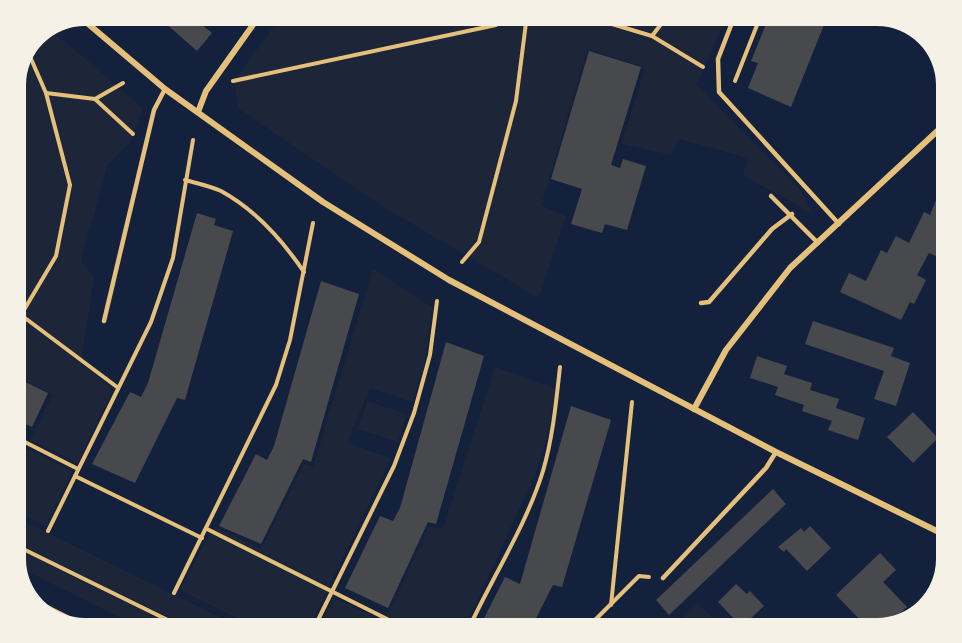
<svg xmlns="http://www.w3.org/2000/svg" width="962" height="643" viewBox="0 0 962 643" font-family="'Zilla Slab',serif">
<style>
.green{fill:#1d2539}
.building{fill:#48494c}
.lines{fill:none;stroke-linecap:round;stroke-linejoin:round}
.path{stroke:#e5c07b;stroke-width:4}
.service{stroke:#e5c07b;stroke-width:4.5}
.minor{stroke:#e5c07b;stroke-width:6}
.primary{stroke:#e5c07b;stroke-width:15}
</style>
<rect width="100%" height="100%" fill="#14213d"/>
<g class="green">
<polygon points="282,15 727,15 697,85 799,188 814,215 743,175 748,158 679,139 671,155 622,144 645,67 588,49 541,206 566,216 539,298 385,208 238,108 234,81"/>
<polygon points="50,29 143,108 131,142 108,164 81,261 94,277 81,363 109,386 111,393 78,463 30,440 53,394 15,375 15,80 36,35"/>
<polygon points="373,269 432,307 425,362 412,402 370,388 347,443 391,458 309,628 257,628 180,590 214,526 261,549 304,464 313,467"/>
<polygon points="495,367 556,389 547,436 536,472 465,628 412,628 387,615 429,526 443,529"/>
<polygon points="367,401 407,414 398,442 358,429"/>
<polygon points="15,443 72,471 46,526 15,511"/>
<polygon points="15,517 242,628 190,628 15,542"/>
<polygon points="15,548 178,628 141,628 18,567"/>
<polygon points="334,598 395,628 319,628"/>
<polygon points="698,603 723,628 673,628"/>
</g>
<g class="building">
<polygon points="156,15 190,15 212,33 197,51"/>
<polygon points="777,15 828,15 791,107 748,88 758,63 751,61 768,19 774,22"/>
<polygon points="589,51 641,67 611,165 620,168 623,159 646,166 627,230 605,224 602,233 571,224 582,189 551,179"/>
<polygon points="936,200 947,205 947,261 929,253 917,275 926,280 914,304 910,302 901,320 840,292 849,273 866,281 881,250 887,253 896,236 909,243 924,212 930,215"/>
<polygon points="197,213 216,219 214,225 233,231 185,400 177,398 135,483 92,464 130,392 141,397 148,383"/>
<polygon points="321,281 359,294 311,462 303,459 261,544 219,526 256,454 267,460 274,446"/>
<polygon points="813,321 894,348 891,356 910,363 896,406 874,399 884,371 805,344"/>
<polygon points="446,342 484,356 436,524 428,522 388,608 345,588 380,516 393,521 400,508"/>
<polygon points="757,356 787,366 784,374 812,383 810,390 839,399 836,408 865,418 858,440 828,430 832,421 802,411 804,405 775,395 778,387 750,378"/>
<polygon points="15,377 48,393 32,427 15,419"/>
<polygon points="571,406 611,420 562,587 553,585 531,628 479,628 505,577 520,584"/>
<polygon points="913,412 938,438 913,463 887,437"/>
<polygon points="773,489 786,504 669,615 656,600"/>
<polygon points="810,526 831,548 807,571 786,549 784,552 778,547 801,528 804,532"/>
<polygon points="880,553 896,570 883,582 907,607 886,626 868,628 836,595"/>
<polygon points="736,584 747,594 750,591 764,606 750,619 753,623 748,628 742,627 718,602"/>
</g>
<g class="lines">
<g class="path">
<polyline points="582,15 652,36 703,67"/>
<polyline points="652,36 668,15"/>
<polyline points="28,52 46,93 70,185 56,256 21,315 117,387"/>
<polyline points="233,81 496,25 518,15"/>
<polyline points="735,81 761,15"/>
<polyline points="46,93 95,99 133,134"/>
<polyline points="95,99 123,83"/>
<path d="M185,180C196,183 210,186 221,191C254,209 283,241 304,272"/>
<polyline points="462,262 479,242 516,101 527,15"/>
<polyline points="15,437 78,469"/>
<polyline points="75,476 202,538"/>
<polyline points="207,529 405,628"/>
<polyline points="48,531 151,322 173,258 193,140"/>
<polyline points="15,545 184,628"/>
<polyline points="174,593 276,385 290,340 313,223"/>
<polyline points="611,605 632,402"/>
<polyline points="314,628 394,466 414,413 430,355 437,301"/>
<path d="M469,628C493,576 526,526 543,471C553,437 556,402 560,367"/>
<polyline points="587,628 639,576 649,577"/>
</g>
<g class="service">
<polyline points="735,15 718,59 719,92 839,224"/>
<polyline points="771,196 818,243"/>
<polyline points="701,303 709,302 772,229 792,214"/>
<polyline points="104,321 154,110 165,89"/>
<polyline points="663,578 766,468 776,452"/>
</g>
<g class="minor">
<polyline points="80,17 165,89 323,202 449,280 776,452 947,536"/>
<polyline points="198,112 206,91 260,15"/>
<polyline points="694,409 726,350 790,268 947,122"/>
</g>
<polyline class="primary" points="43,611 67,623"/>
</g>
<path d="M0 0H962V643H0ZM85 26H877A59 59 0 0 1 936 85V559A59 59 0 0 1 877 618H85A59 59 0 0 1 26 559V85A59 59 0 0 1 85 26Z" fill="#f6f1e7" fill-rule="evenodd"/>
</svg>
